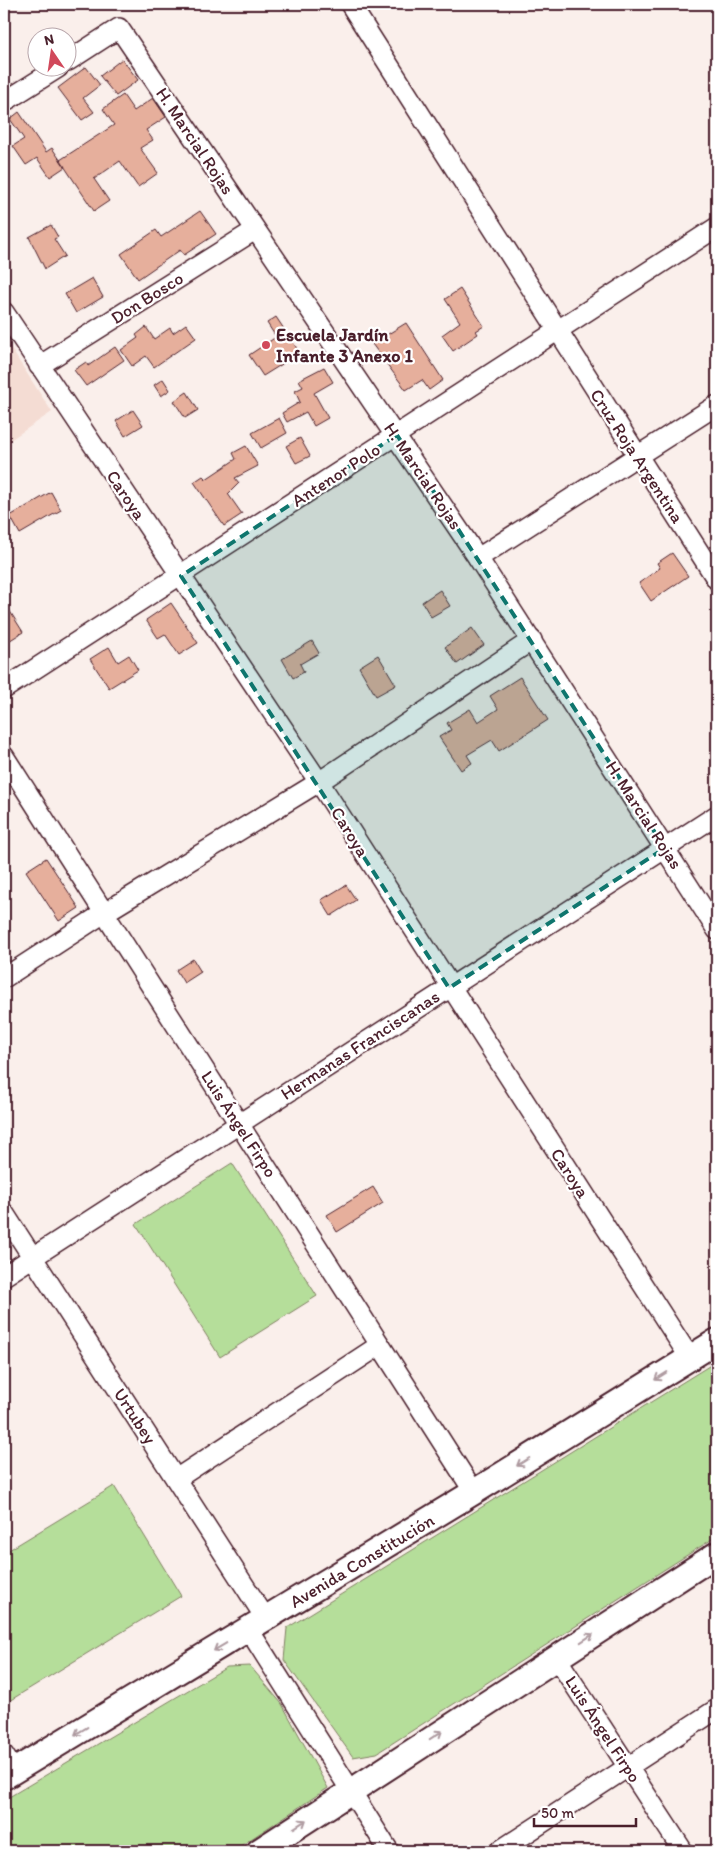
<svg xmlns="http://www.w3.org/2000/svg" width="721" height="1855" viewBox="0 0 721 1855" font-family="Itim,sans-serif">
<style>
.built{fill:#f4dcd3}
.green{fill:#b5de9a;stroke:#807e62}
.building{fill:#e6af9c;stroke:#4a1f2b}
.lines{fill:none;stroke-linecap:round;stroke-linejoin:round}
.minor-casing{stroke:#4a1f2b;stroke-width:22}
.major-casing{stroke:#4a1f2b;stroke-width:28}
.minor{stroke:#fff;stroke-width:19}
.major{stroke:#fff;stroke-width:24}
.oneway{stroke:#ae9aa0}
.marked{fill:#0f766e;fill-opacity:0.2;stroke:#0f766e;stroke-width:4;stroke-dasharray:10 6;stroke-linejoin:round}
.poi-dot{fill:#d1495b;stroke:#fff;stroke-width:2}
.labels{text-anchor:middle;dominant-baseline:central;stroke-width:4.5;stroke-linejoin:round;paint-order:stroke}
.street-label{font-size:18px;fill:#4a1f2b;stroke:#fff}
.poi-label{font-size:18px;font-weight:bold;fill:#4a1f2b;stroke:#fff;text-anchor:start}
</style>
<rect width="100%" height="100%" fill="#faefeb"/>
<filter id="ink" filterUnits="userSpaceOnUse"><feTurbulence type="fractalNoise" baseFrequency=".02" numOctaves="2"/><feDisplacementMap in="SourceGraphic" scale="10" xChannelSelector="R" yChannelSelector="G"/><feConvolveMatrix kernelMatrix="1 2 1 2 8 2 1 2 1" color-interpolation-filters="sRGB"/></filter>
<g filter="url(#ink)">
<polygon class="built" points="4,338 52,412 4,444"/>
<g class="green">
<polygon points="232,1163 317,1296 220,1357 136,1224"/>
<polygon points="717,1361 717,1536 377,1753 353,1757 284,1660 287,1628"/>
<polygon points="114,1486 181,1596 9,1701 4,1693 4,1553"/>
<polygon points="250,1666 282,1704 328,1788 233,1851 4,1851 4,1800 227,1667"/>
</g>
<g class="building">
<polygon points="122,59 138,80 116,96 100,76"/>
<polygon points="86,67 100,85 83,98 94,112 82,120 58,88"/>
<polygon points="123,95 134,111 153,98 166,117 146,130 153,140 140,148 158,173 138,187 120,161 94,179 109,201 94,211 60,160 114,125 103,109"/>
<polygon points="19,112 46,152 52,148 65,167 50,177 37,158 26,165 13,146 24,139 10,119"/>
<polygon points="200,211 216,234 184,255 180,250 138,279 121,254 156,230 161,237"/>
<polygon points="51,225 58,237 54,239 65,256 45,269 29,237"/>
<polygon points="92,278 103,297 76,313 65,294"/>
<polygon points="460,289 484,326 476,331 478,334 453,351 442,335 460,322 445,299"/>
<polygon points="276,317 300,353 263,376 249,355 276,337 267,323"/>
<polygon points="406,323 443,380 429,390 422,380 406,390 372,344"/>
<polygon points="186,324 196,338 154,367 146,356 132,366 121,350 138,338 136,335 146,327 154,339 170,328 173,333"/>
<polygon points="115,347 124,360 86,386 74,370 86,362 88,366"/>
<polygon points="324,367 333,382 314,393 328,418 314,426 306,412 287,422 282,413 300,402 295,391 303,387 299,380"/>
<polygon points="163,379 170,390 161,396 154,385"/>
<polygon points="187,392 198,410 185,418 174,401"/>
<polygon points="133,410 143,425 125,436 116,421"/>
<polygon points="279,418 287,433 261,448 252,433"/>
<polygon points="300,438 310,456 296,463 286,446"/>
<polygon points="246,446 258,466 235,478 239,483 228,494 242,514 224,526 194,482 203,476 206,479 236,459 233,453"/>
<polygon points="51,492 61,510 20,534 10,516"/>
<polygon points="672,553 688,576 651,601 639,583 660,568 657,563"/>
<polygon points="440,590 450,606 431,617 422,602"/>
<polygon points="4,602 23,632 4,644"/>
<polygon points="171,603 198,643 179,655 165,634 158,638 146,620"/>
<polygon points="472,628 484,645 457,664 445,647"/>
<polygon points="312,641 319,653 300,664 304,672 293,678 282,659"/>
<polygon points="109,647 118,662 129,655 138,670 109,688 90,659"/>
<polygon points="378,655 396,685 376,696 359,667"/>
<polygon points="520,677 548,720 499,751 492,740 467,755 472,763 461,770 439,737 451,730 447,723 470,709 478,722 498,709 490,696"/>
<polygon points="46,858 79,908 59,921 26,871"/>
<polygon points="346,885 356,900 331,916 321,900"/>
<polygon points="193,959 201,972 184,983 176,970"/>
<polygon points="373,1187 383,1203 337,1232 327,1215"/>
</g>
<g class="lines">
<g class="minor-casing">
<g id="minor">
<polyline points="350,4 717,580"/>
<polyline points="68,61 119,28 478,558 717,930"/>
<polyline points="4,102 58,68"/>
<polyline points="4,312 319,782 690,1358"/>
<polyline points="39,366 255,230"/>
<polyline points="478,558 717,405"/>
<polyline points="4,689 717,227"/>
<polyline points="4,756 474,1492"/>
<polyline points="4,978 104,913 319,782 532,640"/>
<polyline points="4,1213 266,1619"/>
<polyline points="4,1276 717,815"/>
<polyline points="176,1479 380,1345"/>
<polyline points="249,1630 389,1851"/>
<polyline points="556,1657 683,1851"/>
<polyline points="4,1755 14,1771"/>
<polyline points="499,1851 717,1709"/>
</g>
</g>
<g class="major-casing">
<g id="major">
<polyline points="4,1777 474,1492 717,1341"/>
<polyline points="259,1851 717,1554"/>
</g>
</g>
<use href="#minor" class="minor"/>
<use href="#major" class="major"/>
</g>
<defs><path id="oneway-shaft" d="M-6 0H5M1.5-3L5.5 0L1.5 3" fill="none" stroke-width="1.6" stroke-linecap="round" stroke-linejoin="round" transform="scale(1.25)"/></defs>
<g class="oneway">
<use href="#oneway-shaft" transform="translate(661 1376) rotate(148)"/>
<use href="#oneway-shaft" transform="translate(523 1462) rotate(148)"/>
<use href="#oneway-shaft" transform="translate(587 1638) rotate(-33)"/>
<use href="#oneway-shaft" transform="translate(220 1647) rotate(149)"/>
<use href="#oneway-shaft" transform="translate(81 1731) rotate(149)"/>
<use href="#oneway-shaft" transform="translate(436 1735) rotate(-33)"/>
<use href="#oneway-shaft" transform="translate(300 1824) rotate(-33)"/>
</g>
</g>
<path class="marked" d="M397,435L665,848L449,988L181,576Z"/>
<circle class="poi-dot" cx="266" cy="345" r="5"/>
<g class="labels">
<g class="street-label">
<text transform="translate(195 141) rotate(56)">H. Marcial Rojas</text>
<text transform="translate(147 298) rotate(-32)">Don Bosco</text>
<text transform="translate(637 456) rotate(57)">Cruz Roja Argentina</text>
<text transform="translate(336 475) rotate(-33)">Antenor Polo</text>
<text transform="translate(423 476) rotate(56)">H. Marcial Rojas</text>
<text transform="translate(126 495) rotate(56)">Caroya</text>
<text transform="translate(644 815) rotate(57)">H. Marcial Rojas</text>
<text transform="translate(350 832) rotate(58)">Caroya</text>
<text transform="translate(360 1045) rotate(-33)">Hermanas Franciscanas</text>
<text transform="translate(239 1124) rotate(57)">Luis Ángel Firpo</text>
<text transform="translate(570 1173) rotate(57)">Caroya</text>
<text transform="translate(135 1416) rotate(57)">Urtubey</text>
<text transform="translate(362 1561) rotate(-31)">Avenida Constitución</text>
<text transform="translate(603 1729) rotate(57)">Luis Ángel Firpo</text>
</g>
<g class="poi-label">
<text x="276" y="335">Escuela Jardín<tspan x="276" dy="21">Infante 3 Anexo 1</tspan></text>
</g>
</g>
<rect width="721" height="1855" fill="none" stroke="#fff" stroke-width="20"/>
<rect x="10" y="10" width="701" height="1835" fill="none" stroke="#4a1f2b" stroke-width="2" filter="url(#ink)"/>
<g transform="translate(52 52) rotate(347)"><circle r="24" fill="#ffffff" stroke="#b7a5aa"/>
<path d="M0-4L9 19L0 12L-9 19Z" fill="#d1495b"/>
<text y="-8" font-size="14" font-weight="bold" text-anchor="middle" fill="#4a1f2b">N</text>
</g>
<path d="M534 1818v8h102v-8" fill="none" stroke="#4a1f2b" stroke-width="2.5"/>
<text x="541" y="1818" font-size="15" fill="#4a1f2b" stroke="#ffffff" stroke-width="4" paint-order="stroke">50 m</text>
</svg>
